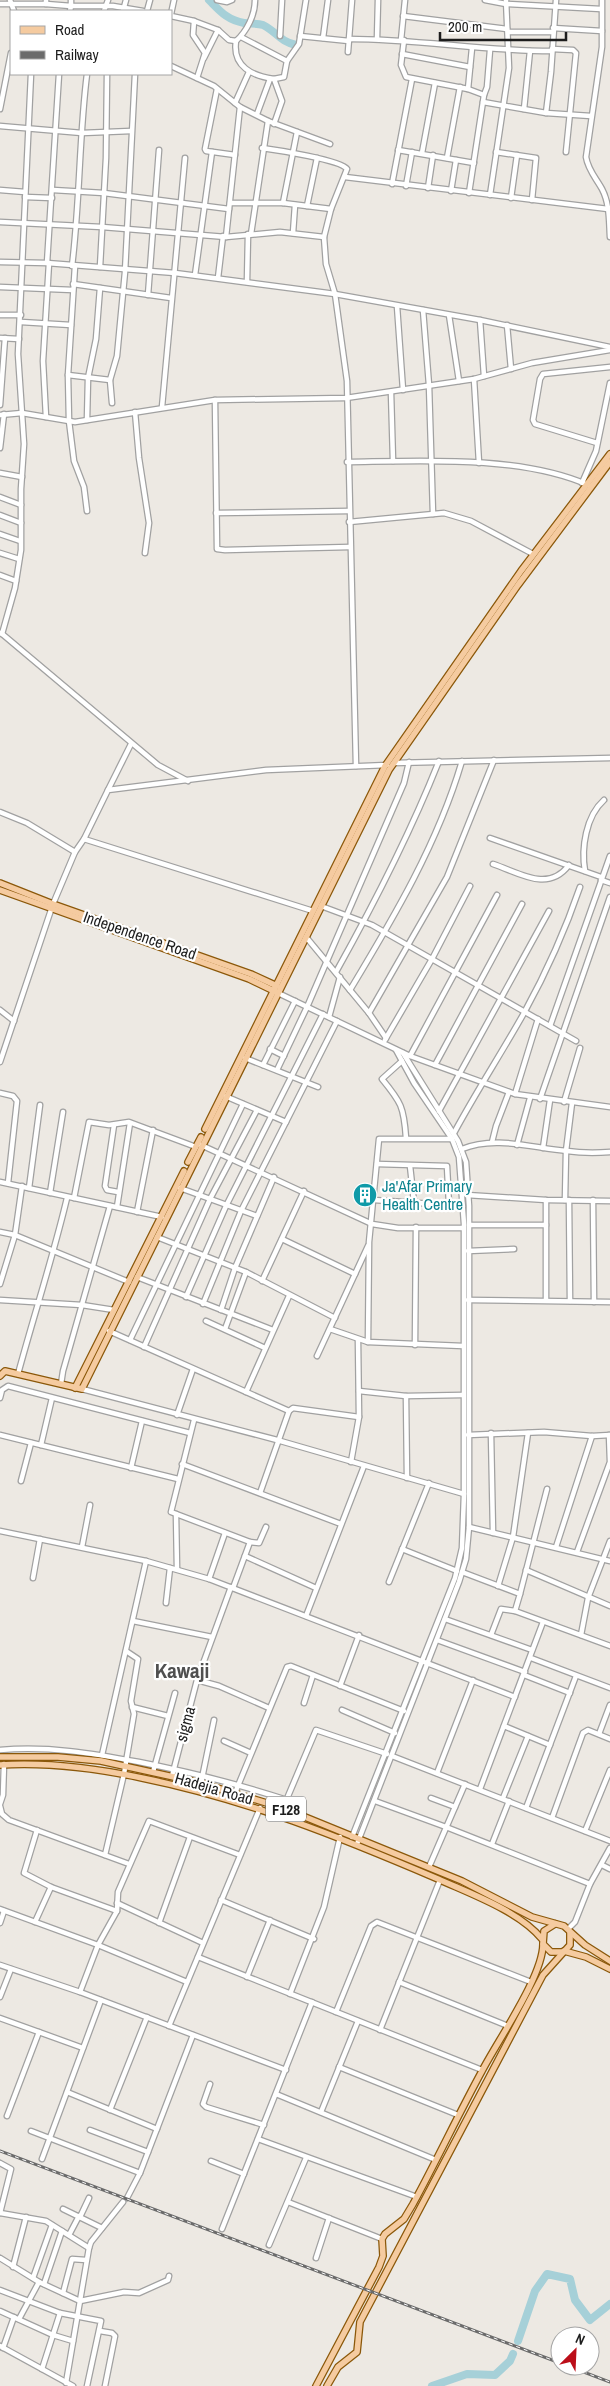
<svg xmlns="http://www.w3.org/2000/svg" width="610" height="2386" viewBox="0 0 610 2386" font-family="'Archivo Narrow',sans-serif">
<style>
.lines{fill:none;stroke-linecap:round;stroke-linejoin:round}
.river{stroke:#a6d0d8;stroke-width:8}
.minor-casing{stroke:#a1a1a1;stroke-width:7}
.major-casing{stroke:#8b580a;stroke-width:8}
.minor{stroke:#fff;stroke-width:4.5}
.major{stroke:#f5cba0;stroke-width:5.5}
.rail-casing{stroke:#6b6b6b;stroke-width:3}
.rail{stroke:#fff;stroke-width:1;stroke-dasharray:4;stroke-linecap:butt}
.labels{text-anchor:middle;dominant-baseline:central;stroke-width:4.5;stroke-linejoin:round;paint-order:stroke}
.shield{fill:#fff;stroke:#616161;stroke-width:1}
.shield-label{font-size:15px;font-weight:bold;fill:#1d1d1d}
.street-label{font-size:16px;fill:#1d1d1d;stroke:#fff}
.culture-label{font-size:16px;fill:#0d838f;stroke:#fff;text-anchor:start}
.district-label{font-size:21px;font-weight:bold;fill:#505050;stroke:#fff}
</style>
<rect width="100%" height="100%" fill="#ede9e3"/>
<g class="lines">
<g class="river">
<path d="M209,0C220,11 227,20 244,23C250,24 257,23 263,25C277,32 279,41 296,45"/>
<polyline points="518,2341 535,2291 547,2274 570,2279 575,2300 590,2320 610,2304"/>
<polyline points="432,2386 467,2374 495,2375 510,2361 513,2354"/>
</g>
<g class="minor-casing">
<g id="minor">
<polyline points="10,0 14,11"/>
<polyline points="217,0 227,2 232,0"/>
<polyline points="485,0 506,4 601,9"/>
<path d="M602,0V47L586,157C588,170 596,178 602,189C610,204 609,222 610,237"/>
<polyline points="0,4 46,4 46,0"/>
<polyline points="46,4 71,6 71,0"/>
<polyline points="70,11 71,6 113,6 143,11"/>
<polyline points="104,11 108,0"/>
<polyline points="123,11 126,0"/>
<polyline points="147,11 150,0"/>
<polyline points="171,14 174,0"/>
<polyline points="171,16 194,21 218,30"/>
<polyline points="403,16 507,29"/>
<polyline points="194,21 193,35 205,53 197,78"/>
<polyline points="553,28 602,31"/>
<polyline points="508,32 552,32"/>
<polyline points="280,36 282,0"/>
<polyline points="300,36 349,41"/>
<polyline points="241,37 287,61 284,77 274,79 282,101 274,124"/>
<polyline points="323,38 328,0"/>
<path d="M349,39C417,39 484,51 552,51"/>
<polyline points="377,39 378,0"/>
<polyline points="401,40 405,0"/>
<polyline points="404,40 401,65 406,77 468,89 484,95"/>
<path d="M236,41C232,67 253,76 274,79"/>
<polyline points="552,49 573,50 576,53 566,152"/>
<polyline points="348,52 352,0"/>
<polyline points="402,54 470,67"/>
<path d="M204,58L218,30L229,40L236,41C247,31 255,15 255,0"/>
<polyline points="287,61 299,44 306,0"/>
<polyline points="171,66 214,86 240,107 268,121 330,144"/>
<polyline points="217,89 205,149 206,151 235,155"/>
<polyline points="468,89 472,48"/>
<polyline points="483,102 546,113 591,116"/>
<polyline points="235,103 249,72"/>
<polyline points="0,109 11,53"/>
<polyline points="524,109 530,51"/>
<polyline points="546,113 551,72 556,0"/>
<polyline points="257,114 270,79"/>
<polyline points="0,126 82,133 131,131"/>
<path d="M262,148C277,150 341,160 347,169L331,209L324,237L326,264L335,294L347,381L356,766"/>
<polyline points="398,150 474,163"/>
<polyline points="496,152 536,158 532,200"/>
<polyline points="422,153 435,83"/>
<polyline points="447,158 460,87"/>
<polyline points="345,177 608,209"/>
<polyline points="392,184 412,79"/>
<polyline points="406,186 412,152"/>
<polyline points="428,188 433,155"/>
<polyline points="0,190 25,192"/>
<polyline points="53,190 104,193 229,209"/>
<polyline points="451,191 456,160"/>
<polyline points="469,193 484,95 487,87 490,50"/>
<polyline points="490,195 509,68 506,0"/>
<polyline points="25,197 52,198"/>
<polyline points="511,198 517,155"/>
<polyline points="230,203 283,203 331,209"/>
<polyline points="283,203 297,132"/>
<polyline points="307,206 317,158"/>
<polyline points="0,222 102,227 226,237 280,232 324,237"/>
<polyline points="293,233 295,205"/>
<polyline points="251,234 268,121"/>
<polyline points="226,237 240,107"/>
<polyline points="0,262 47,263 175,273 335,294 480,320 610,347"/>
<polyline points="47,263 59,74"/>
<path d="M72,266C80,202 79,137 87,74"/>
<polyline points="75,266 68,375 69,421 74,461 84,487 87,511"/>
<polyline points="100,267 106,158 107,74"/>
<polyline points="195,275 212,152"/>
<polyline points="218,278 223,236"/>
<polyline points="247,282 248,234"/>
<polyline points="73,284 171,298"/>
<polyline points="0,287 73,290"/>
<polyline points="148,295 159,150"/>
<polyline points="397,306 403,390"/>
<polyline points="423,310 429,385 433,514"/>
<polyline points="0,315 21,315"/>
<polyline points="449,315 459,381"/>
<polyline points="480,320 484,376"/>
<polyline points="21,322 71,325"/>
<polyline points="507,325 511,369"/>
<polyline points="0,338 19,339"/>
<polyline points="68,375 110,380"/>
<polyline points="474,379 479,463"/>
<polyline points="391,392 393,461"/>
<polyline points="215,400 217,549 225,550 350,547"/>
<polyline points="112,403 110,380 117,356 125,272 135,74"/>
<polyline points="0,405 5,338"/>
<polyline points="162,407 185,158"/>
<polyline points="135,412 139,458 149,523 145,553"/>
<polyline points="0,415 22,413 75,422 215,400 346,398 474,379 532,363 610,350"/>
<polyline points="46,417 43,361 49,263"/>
<polyline points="87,420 88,378 96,339 100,288"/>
<polyline points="597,443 535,424 533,420 540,379 543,374 610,367"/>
<polyline points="0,448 4,414"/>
<path d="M347,462C420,461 520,455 588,485"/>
<polyline points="0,473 22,477"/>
<polyline points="582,483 596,451 610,383"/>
<polyline points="0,497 21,505"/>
<polyline points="216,513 349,511"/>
<polyline points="0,515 21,523"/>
<polyline points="349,522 444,513 471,521 533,554"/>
<polyline points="0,534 20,541"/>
<polyline points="0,553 19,559"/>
<polyline points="0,575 16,581"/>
<polyline points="1,633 158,765 188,781"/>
<polyline points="2,634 15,588 21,550 21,489 24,444 18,354 31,74"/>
<polyline points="394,763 610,758"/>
<polyline points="108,790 131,744"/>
<polyline points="0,812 27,823 75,852"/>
<polyline points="490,838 601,877"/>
<polyline points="84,839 313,911"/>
<path d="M493,864C520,873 548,893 569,865"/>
<path d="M585,871C581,848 586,816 604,800"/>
<polyline points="601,880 610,883"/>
<polyline points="321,906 372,925 576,1041"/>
<polyline points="306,937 369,1013 386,1038 385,1040"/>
<path d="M336,972C374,904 410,834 439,761"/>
<path d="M350,990C394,917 438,843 462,761"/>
<polyline points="278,993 410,1056 515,1094 610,1107"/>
<polyline points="0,1010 14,1021"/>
<polyline points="369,1013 447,877 494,760"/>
<polyline points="329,1017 340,977"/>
<polyline points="550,1026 610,856"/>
<polyline points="386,1038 432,959 470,886"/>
<polyline points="270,1049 284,1056"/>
<polyline points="410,1056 497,895"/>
<polyline points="245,1058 318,1087"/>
<path d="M402,1061L382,1079C401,1102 404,1107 406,1138"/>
<polyline points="0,1062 53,904 75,852 84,839 108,790 266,770 387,765"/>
<polyline points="263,1065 295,1001"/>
<polyline points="435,1065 522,904"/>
<polyline points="277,1070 307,1007 404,783 409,762"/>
<polyline points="0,1093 13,1096 17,1101 8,1183"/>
<polyline points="515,1094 538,1019"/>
<polyline points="225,1096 286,1122"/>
<polyline points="540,1099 610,897"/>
<polyline points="564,1102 580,1048"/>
<polyline points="439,1111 549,911"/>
<polyline points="114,1125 105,1186 107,1190 118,1192"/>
<path d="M454,1133C476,1092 501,1054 524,1013C546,973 565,931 580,887"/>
<polyline points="492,1142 496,1126 509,1092"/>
<polyline points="201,1145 372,1224 398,1228 463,1228"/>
<polyline points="517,1145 530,1098"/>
<polyline points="543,1148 550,1100"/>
<path d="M462,1149C495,1135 532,1148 567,1151C581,1153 596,1153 610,1152"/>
<polyline points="377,1164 447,1166 449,1205"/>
<polyline points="410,1166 414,1202"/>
<polyline points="0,1182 162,1217"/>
<polyline points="29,1188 40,1105"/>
<polyline points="180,1188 257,1216"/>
<polyline points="50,1193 63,1112"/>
<polyline points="467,1195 546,1200 610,1201"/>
<polyline points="74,1198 89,1122 109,1125 129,1122 196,1147"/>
<polyline points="374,1200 463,1206"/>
<polyline points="565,1200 566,1151 572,1103"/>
<polyline points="569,1200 570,1301"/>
<polyline points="593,1200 594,1302"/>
<polyline points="117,1207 130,1123"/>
<polyline points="137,1212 153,1130"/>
<polyline points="469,1225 546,1225"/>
<polyline points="0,1232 15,1235 129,1282"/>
<polyline points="157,1237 246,1272 335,1318"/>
<polyline points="282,1239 355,1274"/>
<polyline points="468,1251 514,1249"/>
<polyline points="137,1277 273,1330"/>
<polyline points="262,1281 304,1191"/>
<polyline points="0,1284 15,1235 22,1186"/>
<polyline points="186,1297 226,1206 323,1014"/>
<polyline points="0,1300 82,1305 114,1310"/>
<polyline points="468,1300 610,1302"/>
<polyline points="546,1300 546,1200"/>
<polyline points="203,1304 241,1211 337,1021"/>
<polyline points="221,1310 235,1268 274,1177"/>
<polyline points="206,1321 265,1348"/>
<polyline points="225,1329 246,1272"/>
<polyline points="330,1329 368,1342 463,1346"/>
<polyline points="109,1331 289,1411"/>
<polyline points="130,1340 243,1104"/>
<polyline points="368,1342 369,1242 379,1139 452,1139"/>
<polyline points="415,1345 416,1227"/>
<polyline points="144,1347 210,1199 257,1110"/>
<polyline points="317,1356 368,1246"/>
<path d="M18,1374C34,1315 53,1257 67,1198"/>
<polyline points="61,1384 63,1371 110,1206"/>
<polyline points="82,1389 277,1440 464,1494"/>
<polyline points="359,1391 406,1396 462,1395"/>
<polyline points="246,1392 289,1296"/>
<polyline points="406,1396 407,1478"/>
<polyline points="0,1398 2,1390 8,1386 190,1433"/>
<polyline points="177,1415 193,1369"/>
<polyline points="194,1420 171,1512 250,1542 259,1543 266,1527"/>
<polyline points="491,1433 493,1533"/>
<polyline points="0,1435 178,1479"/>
<polyline points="468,1435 544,1432 592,1436 610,1435"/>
<polyline points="41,1445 52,1398"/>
<polyline points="351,1462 359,1417 358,1340"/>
<polyline points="182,1464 341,1524"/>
<polyline points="131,1468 142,1421"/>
<polyline points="21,1481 31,1443"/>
<polyline points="260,1493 289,1411 293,1408 359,1417"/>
<polyline points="176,1514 177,1569"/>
<polyline points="469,1527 610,1561"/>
<polyline points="0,1531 146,1561 209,1579 515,1697"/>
<polyline points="82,1547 90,1505"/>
<polyline points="556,1547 592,1436"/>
<polyline points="402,1549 457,1571"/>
<polyline points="577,1552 610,1462 609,1435"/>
<polyline points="245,1556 316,1588"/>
<polyline points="526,1570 610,1606"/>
<polyline points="462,1572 520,1594 515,1611 610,1646"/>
<polyline points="33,1578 40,1539"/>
<polyline points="209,1579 225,1533"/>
<polyline points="389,1582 429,1483"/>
<polyline points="498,1586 513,1537 528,1433"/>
<polyline points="233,1588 250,1542"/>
<polyline points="520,1594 547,1489"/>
<polyline points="166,1603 170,1568"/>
<polyline points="306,1616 364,1466"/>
<polyline points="445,1619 532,1650"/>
<polyline points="133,1621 212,1637"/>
<polyline points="491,1635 501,1609 515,1611"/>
<polyline points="581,1635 588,1598 610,1541"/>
<polyline points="437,1640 525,1672"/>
<polyline points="531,1658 610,1688"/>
<polyline points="524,1675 570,1693"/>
<polyline points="197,1680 219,1686 269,1708"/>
<polyline points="340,1686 359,1635"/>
<polyline points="304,1703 313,1675"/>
<polyline points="132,1707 168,1716"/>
<polyline points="342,1710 395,1733"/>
<polyline points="504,1726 550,1745"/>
<polyline points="599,1734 610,1705"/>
<polyline points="224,1741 251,1753"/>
<path d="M0,1750C49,1746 91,1753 139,1762C190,1772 238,1784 287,1800"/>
<polyline points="102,1755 146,1561"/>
<polyline points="392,1756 610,1841"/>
<polyline points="153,1772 175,1693"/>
<polyline points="437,1773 473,1680"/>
<polyline points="172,1776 197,1680 231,1587"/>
<polyline points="201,1783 214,1720"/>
<polyline points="480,1789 543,1622"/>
<polyline points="235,1793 287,1667 291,1666 404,1711"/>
<polyline points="431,1798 455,1807"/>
<polyline points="503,1798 528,1736"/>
<polyline points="375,1801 446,1827 590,1884"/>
<polyline points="0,1804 3,1795 4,1764"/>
<polyline points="0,1806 2,1814 9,1820 129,1864"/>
<polyline points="283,1808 316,1730 387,1754"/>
<polyline points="526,1808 576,1676"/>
<polyline points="552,1818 583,1733 588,1730 610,1739"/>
<polyline points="37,1830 24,1873 51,1887 117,1911"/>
<polyline points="585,1831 610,1770"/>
<polyline points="352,1837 455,1578 462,1548 464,1494 464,1224 459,1157 452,1139 414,1083 396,1050"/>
<polyline points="357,1844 459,1582 466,1559 469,1527 469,1206 466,1162 458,1141 403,1053"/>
<polyline points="492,1844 509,1801"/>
<polyline points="105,1855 124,1774 134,1714 131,1701 138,1659 126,1651"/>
<polyline points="602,1865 610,1869"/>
<polyline points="429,1867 465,1784"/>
<polyline points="221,1900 314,1939"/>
<polyline points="117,1903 203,1943"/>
<polyline points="0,1909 98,1945 187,1982"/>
<polyline points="35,1922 51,1887"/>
<polyline points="0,1923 4,1911"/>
<polyline points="159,1923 190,1837"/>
<polyline points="568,1929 575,1922 590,1884 610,1848"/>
<polyline points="198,1957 482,2070"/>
<polyline points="0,1965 80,1992 286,2070"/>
<polyline points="247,1977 270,1920"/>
<polyline points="399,1982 508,2026"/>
<polyline points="80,1992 98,1945 117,1911 118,1892 149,1821 240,1855"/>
<polyline points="290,1994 324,1907 340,1837"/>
<polyline points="0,1997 11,1969"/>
<polyline points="336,2012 371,1926 377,1922 531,1982"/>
<polyline points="0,2018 83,2048"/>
<polyline points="169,2026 260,1808"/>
<polyline points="380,2030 440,1880"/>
<polyline points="339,2067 458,2115"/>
<polyline points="210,2084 203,2104 206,2107 264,2125"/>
<polyline points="67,2092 157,2129"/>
<polyline points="276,2094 436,2160"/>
<polyline points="110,2110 147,2017"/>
<polyline points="321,2112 358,2021"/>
<polyline points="7,2116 39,2032"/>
<polyline points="90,2130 148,2152"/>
<polyline points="31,2131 140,2173"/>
<polyline points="258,2139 417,2197"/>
<polyline points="42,2159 101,2000"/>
<polyline points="211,2161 244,2174"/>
<polyline points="0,2163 11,2169 0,2213"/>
<polyline points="127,2198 140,2173 193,2035"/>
<polyline points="288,2202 382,2239"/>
<polyline points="63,2209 102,2228"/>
<polyline points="0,2213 46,2221 89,2248"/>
<polyline points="80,2217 89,2198"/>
<polyline points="222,2229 312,2002"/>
<polyline points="69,2235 79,2216"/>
<polyline points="269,2245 306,2158"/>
<polyline points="0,2258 39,2282 80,2301 124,2292 139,2293 168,2280 169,2276"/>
<polyline points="316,2258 329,2218"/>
<polyline points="13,2267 26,2217"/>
<polyline points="33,2278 52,2225"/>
<polyline points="44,2284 62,2231"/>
<polyline points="0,2290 60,2313 101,2321 87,2386"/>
<polyline points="63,2293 72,2259 86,2260"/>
<polyline points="0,2311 53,2335 73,2341"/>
<polyline points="19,2319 39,2282"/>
<polyline points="100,2331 112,2333 115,2336 105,2386"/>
<polyline points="0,2346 73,2386"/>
<polyline points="3,2348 14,2317"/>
<polyline points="42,2369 60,2313"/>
<polyline points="66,2383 89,2248 91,2242 123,2202"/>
</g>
</g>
<g class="major-casing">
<g id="major">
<polyline points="0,883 53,904 251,974 277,986"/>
<polyline points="0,890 249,979 276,992"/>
<polyline points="205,1129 385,766 521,571 610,454"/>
<polyline points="188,1162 201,1137"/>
<polyline points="0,1376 5,1371 82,1389 389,770 518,585 610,462"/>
<polyline points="75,1388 184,1171"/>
<polyline points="0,1757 58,1757 101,1761 201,1783 283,1808 462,1881 532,1917 564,1926 585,1945 610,1961"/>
<path d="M0,1765C48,1762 95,1768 142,1778C246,1799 342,1838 438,1879C471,1894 519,1911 542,1939"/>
<polyline points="555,1924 544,1931 543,1944 551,1952 562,1952"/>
<polyline points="564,1951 586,1957 610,1969"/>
<path d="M316,2386L379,2267L383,2256L382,2239L385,2234L404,2219L413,2204C437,2160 458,2115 482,2071C498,2040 543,1976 543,1944"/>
<polyline points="327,2386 338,2367 357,2352 360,2322 543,1975 570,1945 570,1933"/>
</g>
</g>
<use href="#minor" class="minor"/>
<use href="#major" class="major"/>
<g class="rail-casing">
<g id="rail">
<polyline points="0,2151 560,2363"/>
<polyline points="568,2366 610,2382"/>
</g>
</g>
<use href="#rail" class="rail"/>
</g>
<defs>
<g id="building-disc" transform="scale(1.25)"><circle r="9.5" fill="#0f9aa8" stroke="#fff"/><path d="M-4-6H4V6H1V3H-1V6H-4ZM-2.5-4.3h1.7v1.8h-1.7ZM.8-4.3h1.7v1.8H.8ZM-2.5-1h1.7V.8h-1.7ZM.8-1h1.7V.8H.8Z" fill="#fff"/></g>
</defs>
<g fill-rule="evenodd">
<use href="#building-disc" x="365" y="1195"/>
</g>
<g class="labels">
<rect class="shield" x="266" y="1796.5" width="40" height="25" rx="4"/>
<g class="shield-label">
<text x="286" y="1809">F128</text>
</g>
<g class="street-label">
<text transform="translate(140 935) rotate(19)">Independence Road</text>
<text transform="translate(185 1724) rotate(-75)">sigma</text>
<text transform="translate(214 1788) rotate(16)">Hadejia Road</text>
</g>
<g class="culture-label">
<text x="382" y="1186">Ja'Afar Primary<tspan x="382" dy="18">Health Centre</tspan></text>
</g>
<g class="district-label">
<text x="182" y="1670">Kawaji</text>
</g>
</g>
<rect x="10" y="10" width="162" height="65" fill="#ffffff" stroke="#a5a5a5"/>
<rect x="20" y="26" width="25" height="8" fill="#f5cba0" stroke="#a5a5a5"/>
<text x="55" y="35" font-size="15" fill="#1d1d1d">Road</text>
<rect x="20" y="51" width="25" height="8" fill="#6b6b6b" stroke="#a5a5a5"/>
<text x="55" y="60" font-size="15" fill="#1d1d1d">Railway</text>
<g transform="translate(575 2351) rotate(24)"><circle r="24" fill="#ffffff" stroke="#a5a5a5"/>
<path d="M0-4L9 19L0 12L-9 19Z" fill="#bc0e19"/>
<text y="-8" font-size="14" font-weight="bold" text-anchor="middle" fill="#1d1d1d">N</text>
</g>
<path d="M440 32v8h126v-8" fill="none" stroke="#1d1d1d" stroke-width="2.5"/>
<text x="448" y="32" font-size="15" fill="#1d1d1d" stroke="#ffffff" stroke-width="4" paint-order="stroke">200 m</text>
</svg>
